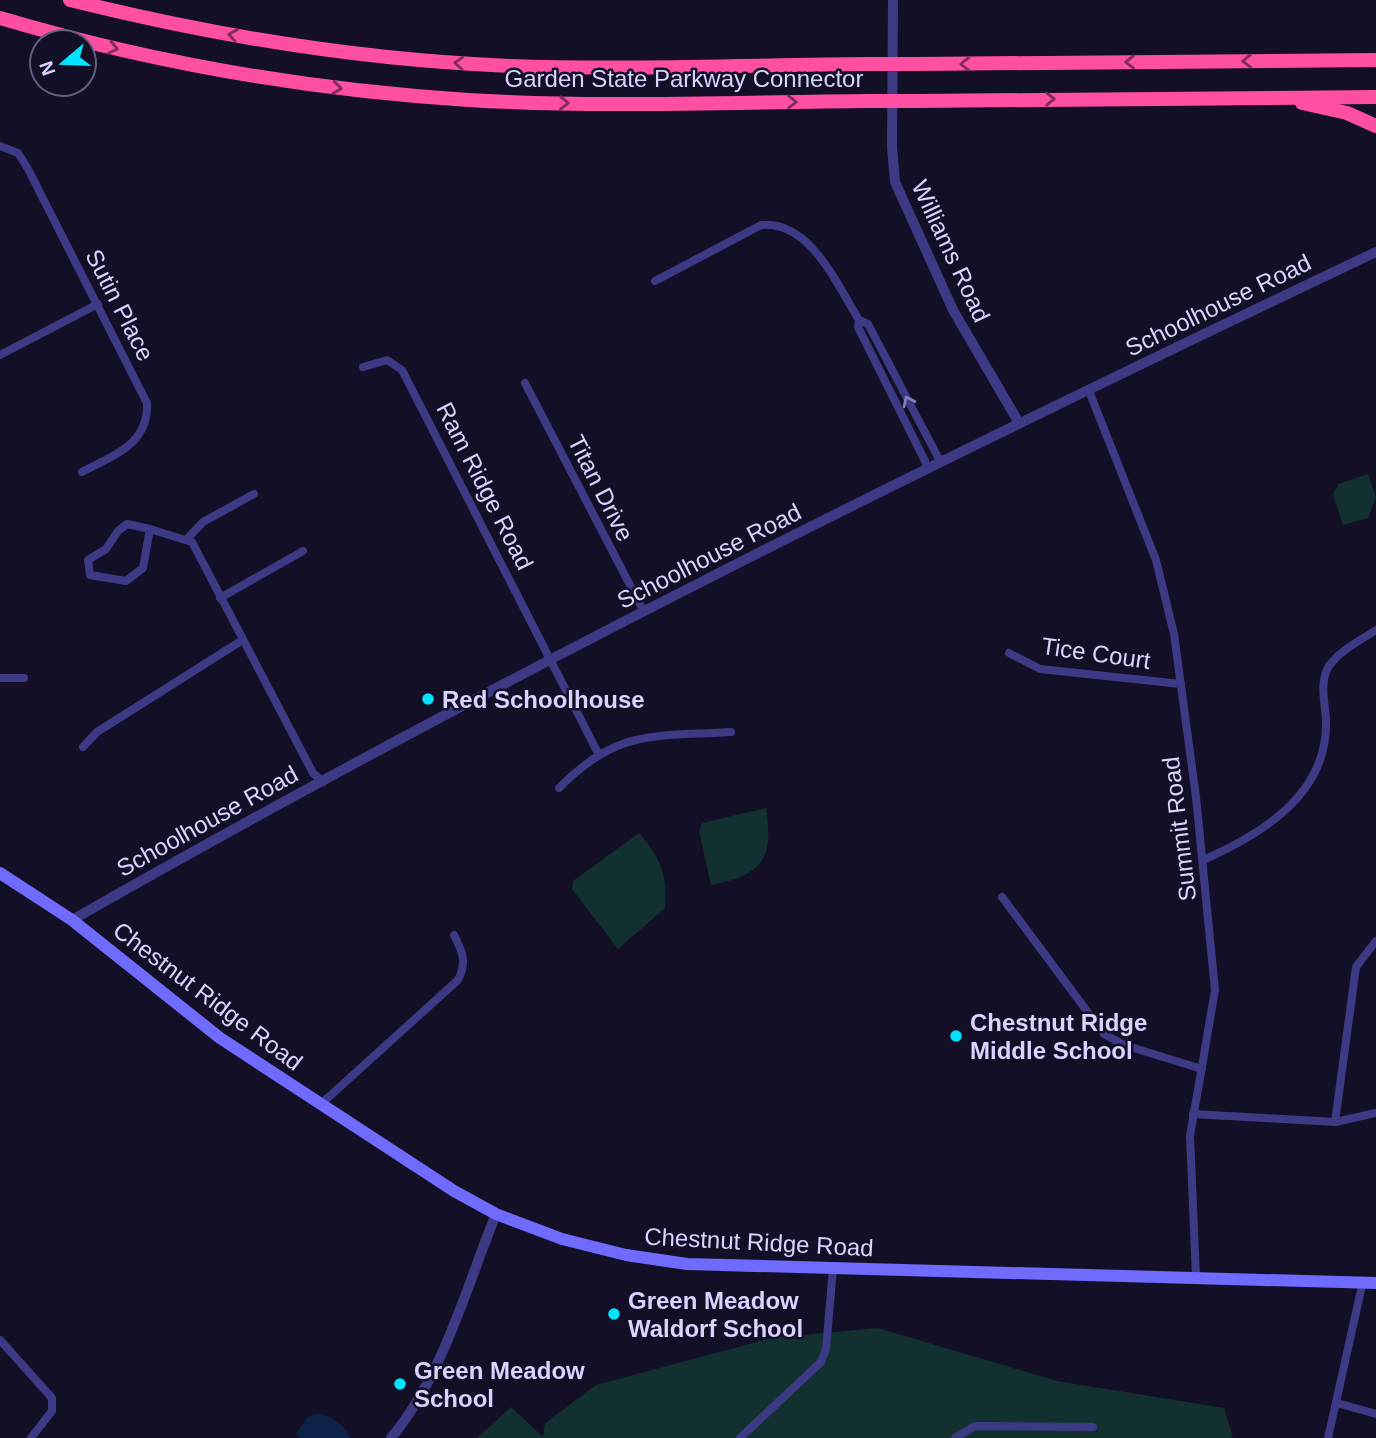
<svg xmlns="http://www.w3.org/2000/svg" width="1376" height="1438" viewBox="0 0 1376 1438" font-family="Helvetica,sans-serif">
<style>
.green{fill:#12302f}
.water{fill:#0c2248}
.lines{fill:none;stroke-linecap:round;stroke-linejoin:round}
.minor{stroke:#3d3a85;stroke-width:8}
.tertiary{stroke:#3d3a85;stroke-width:10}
.secondary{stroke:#6f6bff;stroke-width:12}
.motorway{stroke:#ff4fa3;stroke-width:14}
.motorway-bridge{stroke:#ff4fa3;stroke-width:14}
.oneway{stroke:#7d2c5e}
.oneway2{stroke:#837fbc}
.poi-dot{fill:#00e5ff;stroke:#130f26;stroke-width:2.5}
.labels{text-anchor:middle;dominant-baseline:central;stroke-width:5;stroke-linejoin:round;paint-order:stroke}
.street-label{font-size:24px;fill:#d9d4ff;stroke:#130f26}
.poi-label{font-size:24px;font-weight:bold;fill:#d9d4ff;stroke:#130f26;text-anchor:start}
</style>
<rect width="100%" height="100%" fill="#130f26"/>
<g class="green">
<polygon points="1368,474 1376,497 1368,518 1343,525 1333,494 1339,484"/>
<path d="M766,808C774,860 762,875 711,885L699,831L702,823Z"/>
<path d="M639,833C661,859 667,873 665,908L618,949L572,889L573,881Z"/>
<polygon points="878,1328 1057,1381 1224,1408 1233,1438 477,1438 511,1407 543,1437 545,1423 596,1385 771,1338"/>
</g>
<path class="water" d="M317,1413C333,1416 343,1425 351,1438H301L296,1435L307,1417Z"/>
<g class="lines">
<g class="minor">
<path d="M0,146L18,153L28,169L147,403C149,444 114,455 82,472"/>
<path d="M655,281L761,225C810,220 837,285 859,320L868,324L940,461"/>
<polyline points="859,320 858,327 928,467"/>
<polyline points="0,355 98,304"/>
<polyline points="363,367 387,360 402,370 598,753"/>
<polyline points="525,383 644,612"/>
<polyline points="1089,391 1156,560 1174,634 1196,797 1215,990 1190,1136 1196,1277"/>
<polygon points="127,524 150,529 143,568 126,581 90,575 88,560 106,549 118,531"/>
<polyline points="150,529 192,542 313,773 323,782"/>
<polyline points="187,539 203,522 254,494"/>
<polyline points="220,598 303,551"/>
<polyline points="1009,653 1040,669 1181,684"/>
<polyline points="0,678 24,678"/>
<polyline points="83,747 97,732 241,641"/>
<path d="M559,788C618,728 654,737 731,732"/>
<path d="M1203,860C1262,834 1329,794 1326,719C1325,703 1319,682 1329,666C1339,651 1361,640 1376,630"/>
<polyline points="1002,897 1104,1034 1124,1045 1202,1069"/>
<path d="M321,1104L458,980C467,962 463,953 454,935"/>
<polyline points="1193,1114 1335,1122 1376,1113"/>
<polyline points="1335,1122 1356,967 1376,941"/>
<polyline points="0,1340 52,1398 52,1411 31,1438"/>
<polyline points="1337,1403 1376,1414"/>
<polyline points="740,1438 821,1362 826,1349 833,1269"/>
<polyline points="955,1438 975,1426 1093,1427"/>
<polyline points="1328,1438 1363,1281"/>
</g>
<g class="tertiary">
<polyline points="893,0 892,147 895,182 953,310 1019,423"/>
<path d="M72,920C496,678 935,461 1376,252"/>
<path d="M391,1438C443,1376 466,1288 496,1214"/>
</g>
<polyline class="secondary" points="0,873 72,920 220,1038 454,1191 496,1214 562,1239 626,1255 687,1264 1376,1283"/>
<g class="motorway">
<path d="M70,0C214,36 361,60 510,66C630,70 750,65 870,64"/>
<path d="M0,18C152,63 310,90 468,100C601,108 736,102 870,101"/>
<polyline points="916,64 1376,60"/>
<polyline points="916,101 1376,97"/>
<polyline points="1302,103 1347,113 1376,126"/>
</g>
<g class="motorway-bridge">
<polyline points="870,64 916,64"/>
<polyline points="870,101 916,101"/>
</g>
</g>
<defs><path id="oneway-chevron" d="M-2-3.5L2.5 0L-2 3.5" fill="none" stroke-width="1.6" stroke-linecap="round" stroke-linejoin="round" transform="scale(1.75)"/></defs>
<g class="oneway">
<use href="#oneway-chevron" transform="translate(233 35) rotate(-170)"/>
<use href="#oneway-chevron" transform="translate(113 48) rotate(13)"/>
<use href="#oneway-chevron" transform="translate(1247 61) rotate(179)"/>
<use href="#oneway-chevron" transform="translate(1130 62) rotate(179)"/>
<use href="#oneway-chevron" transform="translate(459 63) rotate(-176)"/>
<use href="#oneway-chevron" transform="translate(965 64) rotate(180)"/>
<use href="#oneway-chevron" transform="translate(337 88) rotate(7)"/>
<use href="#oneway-chevron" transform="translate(1050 99) rotate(-1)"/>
<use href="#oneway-chevron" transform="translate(792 102)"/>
<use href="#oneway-chevron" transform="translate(564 103) rotate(1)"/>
</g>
<use class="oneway2" href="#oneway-chevron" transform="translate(908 401) rotate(-116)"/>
<g class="poi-dot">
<circle cx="428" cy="699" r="7"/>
<circle cx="956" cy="1036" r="7"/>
<circle cx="614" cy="1314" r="7"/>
<circle cx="400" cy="1384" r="7"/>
</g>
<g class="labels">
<g class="street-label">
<text x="684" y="78">Garden State Parkway Connector</text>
<text transform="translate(951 251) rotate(65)">Williams Road</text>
<text transform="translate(120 305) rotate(63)">Sutin Place</text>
<text transform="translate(1218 305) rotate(-26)">Schoolhouse Road</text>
<text transform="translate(485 486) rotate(63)">Ram Ridge Road</text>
<text transform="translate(601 488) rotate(63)">Titan Drive</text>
<text transform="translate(709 556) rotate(-27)">Schoolhouse Road</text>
<text transform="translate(1096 653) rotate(8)">Tice Court</text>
<text transform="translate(207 821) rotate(-29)">Schoolhouse Road</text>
<text transform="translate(1179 829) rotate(-97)">Summit Road</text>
<text transform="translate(208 996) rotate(37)">Chestnut Ridge Road</text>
<text transform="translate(759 1242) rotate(3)">Chestnut Ridge Road</text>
</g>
<g class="poi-label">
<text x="442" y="699">Red Schoolhouse</text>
<text x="970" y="1022">Chestnut Ridge<tspan x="970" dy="28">Middle School</tspan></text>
<text x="628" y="1300">Green Meadow<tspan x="628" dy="28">Waldorf School</tspan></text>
<text x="414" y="1370">Green Meadow<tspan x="414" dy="28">School</tspan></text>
</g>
</g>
<g transform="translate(63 63) rotate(251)"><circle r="33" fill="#130f26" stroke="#625e7d" stroke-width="2"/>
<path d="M0-5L12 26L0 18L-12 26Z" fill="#00e5ff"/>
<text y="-10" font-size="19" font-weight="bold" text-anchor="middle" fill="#d9d4ff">N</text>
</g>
</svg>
